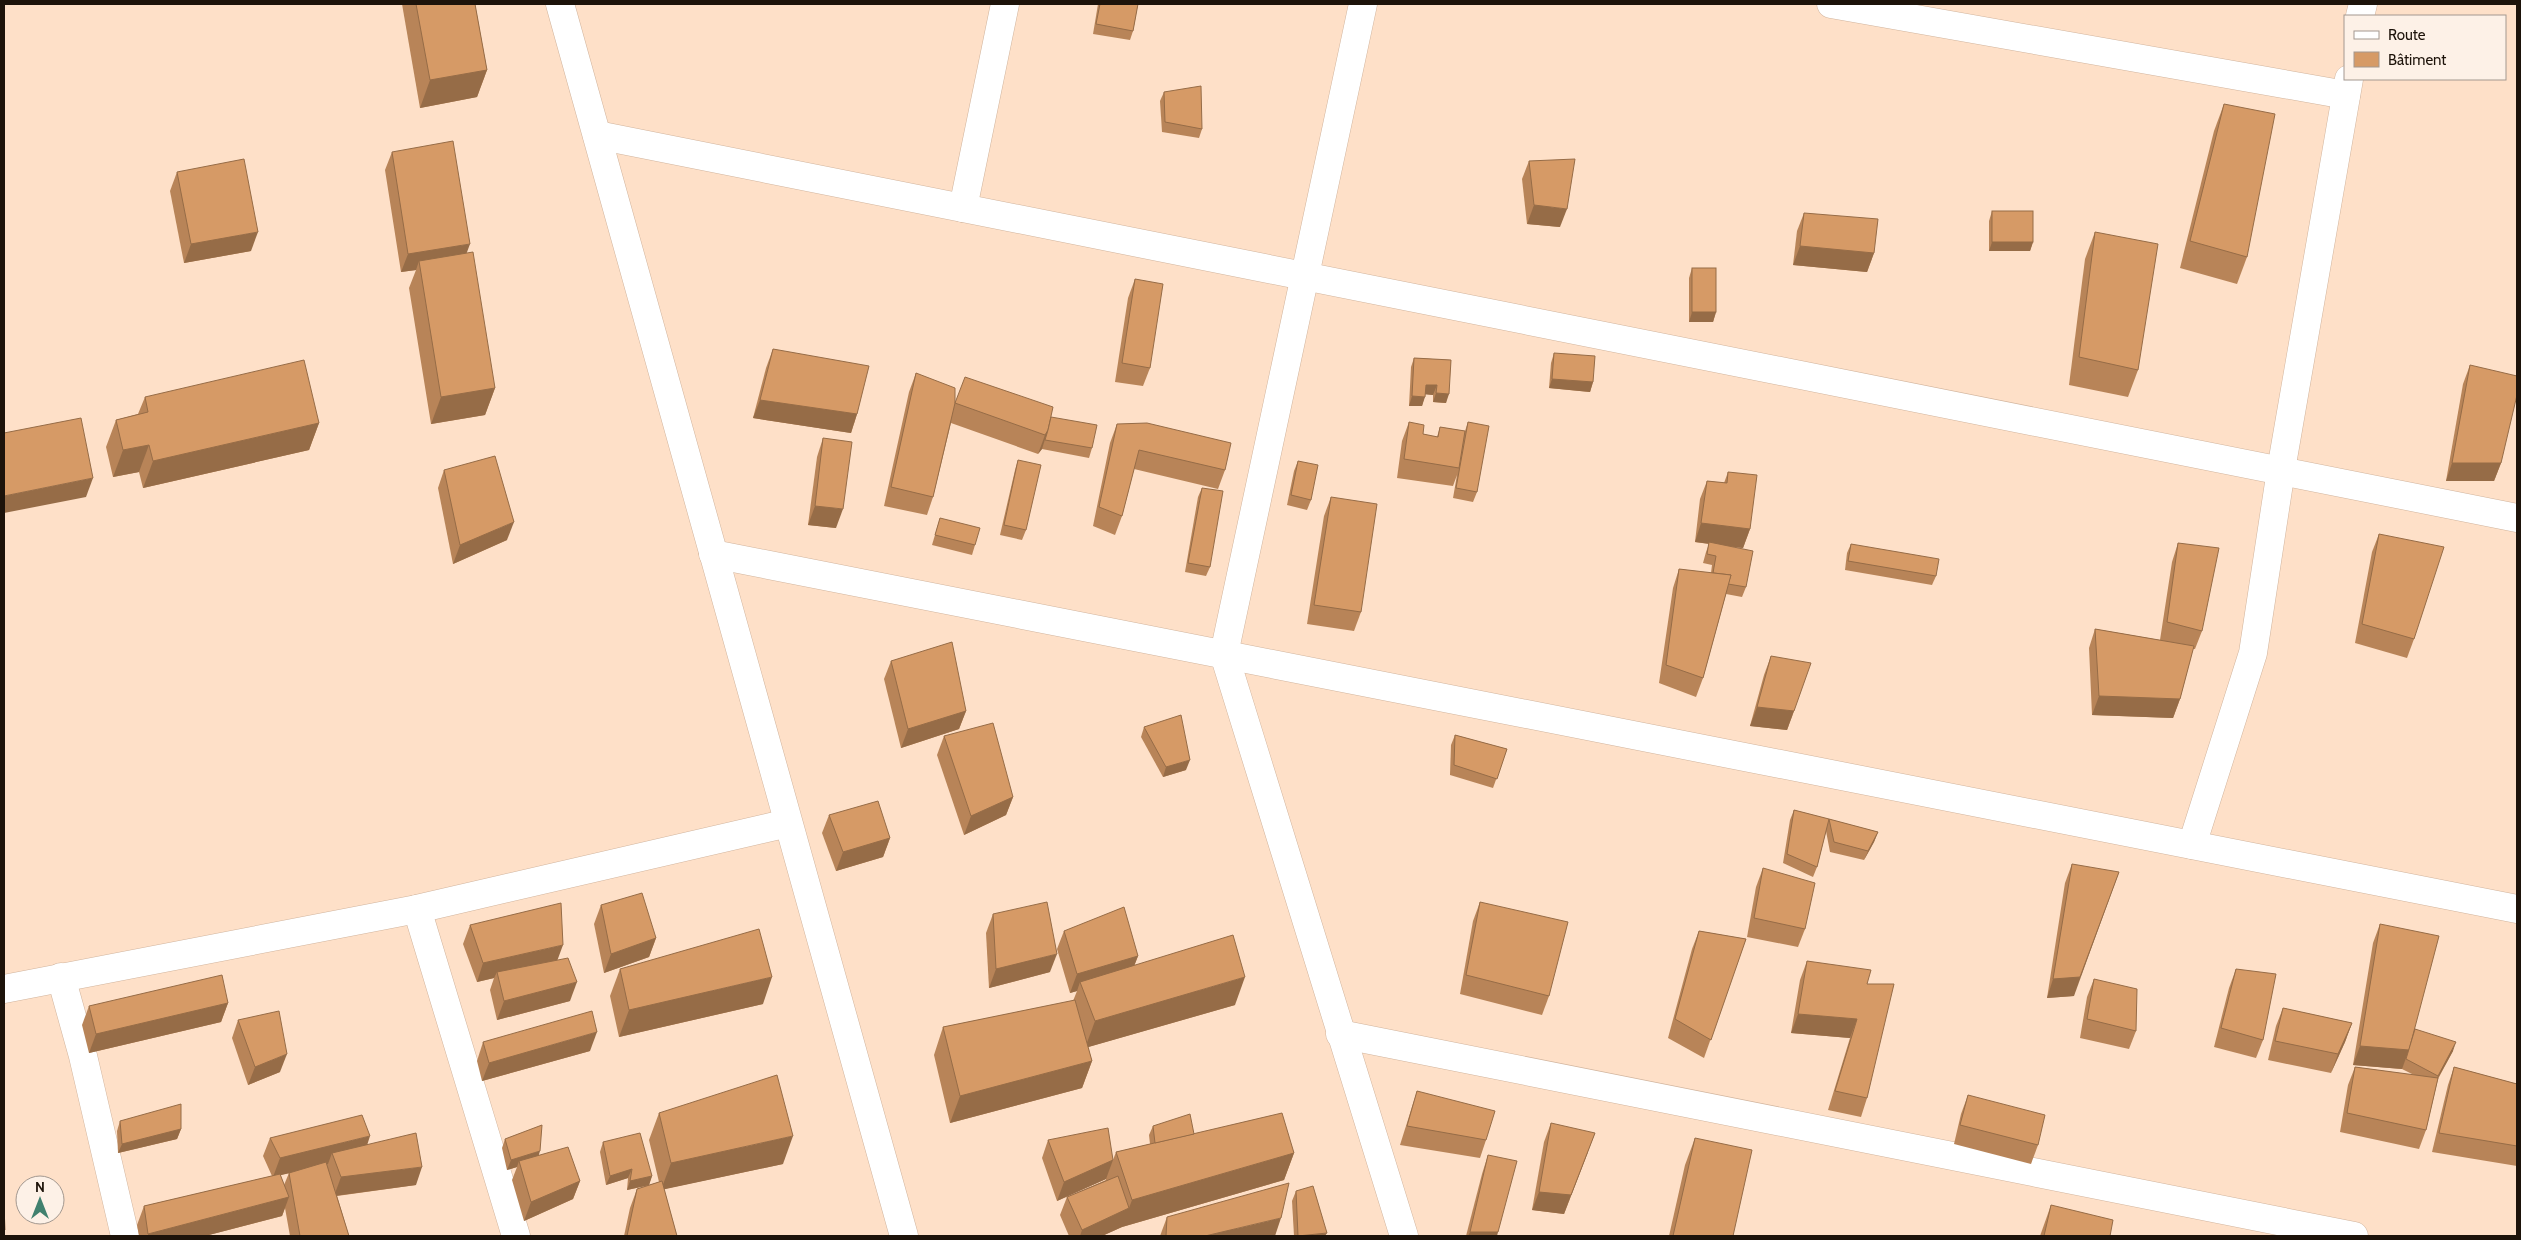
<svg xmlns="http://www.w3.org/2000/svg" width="2521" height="1240" viewBox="0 0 2521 1240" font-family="Cabin,sans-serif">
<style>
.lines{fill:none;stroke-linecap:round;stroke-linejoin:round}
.street-casing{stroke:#d1b49d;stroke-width:29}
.street{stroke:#fff;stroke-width:28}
.wall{fill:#b88458;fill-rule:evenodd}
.shaded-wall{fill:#966c47}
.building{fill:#d69a66;stroke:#966c47}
</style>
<rect width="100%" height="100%" fill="#fee0c8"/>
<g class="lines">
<g class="street-casing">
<g id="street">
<polyline points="560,4 904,1236"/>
<polyline points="1363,4 1224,654 1404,1236"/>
<polyline points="1831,4 2346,95"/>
<polyline points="2360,16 2363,4"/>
<polyline points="597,135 2517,518"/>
<polyline points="963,208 1005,4"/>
<polyline points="713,554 2517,909"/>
<polyline points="2192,845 2253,653 2281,470 2349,79"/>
<polyline points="417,909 516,1236"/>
<polyline points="61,977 83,1056 125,1236"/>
<polyline points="4,989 417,909 788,823"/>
<polyline points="1340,1034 2354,1236"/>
</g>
</g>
<use href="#street" class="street"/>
</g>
<g class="wall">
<polygon points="402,4 475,4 487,70 477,97 420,108"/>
<polygon points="1098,4 1138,4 1133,31 1130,40 1093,34"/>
<polygon points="1164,92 1202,129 1199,138 1162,132 1160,101"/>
<polygon points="2224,104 2247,257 2237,284 2180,268 2214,131"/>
<polygon points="392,152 466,253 495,388 485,415 431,424 409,288 416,270 401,272 385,170"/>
<polygon points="1529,161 1560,227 1527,224 1522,179"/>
<polygon points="177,172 251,251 184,263 170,191"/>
<polygon points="1992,211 2033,242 2030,251 1989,251 1989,221"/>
<polygon points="1804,213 1874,253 1867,272 1793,265 1797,231"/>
<polygon points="2095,232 2138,370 2128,397 2069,385 2085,259"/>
<polygon points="1692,268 1716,312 1713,322 1689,322 1689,278"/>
<polygon points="1135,279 1150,368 1143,386 1115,382 1128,298"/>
<polygon points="773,349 857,414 851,433 753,418 766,368"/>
<polygon points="1554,353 1593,382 1590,392 1549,388 1551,363"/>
<polygon points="1414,358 1451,360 1446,403 1433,402 1433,395 1425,394 1422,406 1409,406 1411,367"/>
<polygon points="2470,365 2501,463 2494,481 2446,481 2463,384"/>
<polygon points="916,373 955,403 1051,417 1092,448 1089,458 1042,449 1038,454 951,423 933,497 927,515 884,506 909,392"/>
<polygon points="145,397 319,423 309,450 143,488 139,472 113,477 106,447 116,420 138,414"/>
<polygon points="1409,422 1423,434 1437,437 1440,427 1465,431 1468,422 1477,492 1473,502 1453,498 1457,475 1453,486 1397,478 1402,441"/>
<polygon points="1117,424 1225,470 1218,489 1134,469 1122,516 1115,535 1093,526 1110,443"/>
<polygon points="823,438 836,528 808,525 817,457"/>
<polygon points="1018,460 1026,530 1022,540 1000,535 1015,470"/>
<polygon points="1298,461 1311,500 1307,510 1287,505 1294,471"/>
<polygon points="444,470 507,540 453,564 438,488"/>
<polygon points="1728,472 1750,529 1743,548 1733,547 1746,587 1742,597 1726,594 1703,678 1696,697 1659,683 1673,588 1679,569 1711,573 1712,565 1703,563 1706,552 1709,544 1695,542 1700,499 1707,481 1724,483"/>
<polygon points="1202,488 1210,567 1206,576 1185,572 1198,497"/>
<polygon points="1331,497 1361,612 1354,631 1307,624 1324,516"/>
<polygon points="940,518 975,545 972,555 932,545"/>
<polygon points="2379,534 2414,639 2407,658 2355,643 2372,552"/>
<polygon points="2178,543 2202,631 2195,649 2193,649 2180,699 2173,718 2092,715 2089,648 2095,629 2160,640 2172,562"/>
<polygon points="1851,544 1936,576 1932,585 1845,570 1847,553"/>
<polygon points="1771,656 1794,711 1787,730 1750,726 1764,675"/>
<polygon points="891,661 966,711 959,729 901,748 884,679"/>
<polygon points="1144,727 1186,770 1163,777 1141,737"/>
<polygon points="1455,735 1507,749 1493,788 1450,775 1451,745"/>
<polygon points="944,736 1013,797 1006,815 964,835 937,755"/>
<polygon points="1794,810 1878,832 1874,842 1864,860 1830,852 1826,831 1817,867 1813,877 1783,863 1790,820"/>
<polygon points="829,815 890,838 883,857 836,871 822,833"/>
<polygon points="2072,864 2074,996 2047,998 2065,883"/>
<polygon points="1763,868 1805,929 1798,947 1747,937 1756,887"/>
<polygon points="1480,902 1549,996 1542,1015 1460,994 1473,921"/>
<polygon points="601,905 656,938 649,957 604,973 594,924"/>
<polygon points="993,914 1050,972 989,988 986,933"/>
<polygon points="2380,924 2415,1029 2453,1051 2438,1079 2426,1130 2419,1149 2340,1132 2348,1085 2355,1067 2414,1075 2402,1069 2353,1065 2373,943"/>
<polygon points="470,925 557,960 570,1001 497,1020 490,990 494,978 477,982 463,944"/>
<polygon points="1064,931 1138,956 1134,966 1235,1005 1088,1047 1092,1061 1082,1088 950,1123 934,1055 943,1027 1073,1001 1077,991 1070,993 1057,949"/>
<polygon points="1699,931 1746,939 1704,1058 1668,1038 1692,949"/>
<polygon points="1807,961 1867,984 1867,1098 1861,1117 1828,1110 1850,1038 1791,1033 1800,980"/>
<polygon points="620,969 763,1004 619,1037 610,996"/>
<polygon points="2236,969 2263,1040 2256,1058 2214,1047 2229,988"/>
<polygon points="2094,979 2136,1031 2129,1049 2080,1038 2087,997"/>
<polygon points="228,1003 221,1022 89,1053 82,1025 89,1006"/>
<polygon points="2283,1008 2352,1023 2345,1042 2331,1073 2268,1060 2276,1026"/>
<polygon points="238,1020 280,1072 248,1085 232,1038"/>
<polygon points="483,1042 590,1051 482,1081 477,1061"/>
<polygon points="2454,1067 2517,1084 2517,1166 2432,1152 2448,1085"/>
<polygon points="1417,1091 1486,1140 1480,1158 1400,1145 1411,1110"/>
<polygon points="1968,1095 2038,1145 2031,1164 1954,1144 1961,1114"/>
<polygon points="659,1113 783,1164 664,1189 677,1236 624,1236 630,1208 637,1189 646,1186 627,1190 628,1178 606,1185 600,1152 603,1142 652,1176 649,1185 659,1182 649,1140"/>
<polygon points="120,1121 181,1129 177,1139 118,1153 117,1131"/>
<polygon points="1551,1123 1588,1152 1564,1214 1532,1210 1544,1142"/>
<polygon points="1153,1126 1194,1134 1294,1153 1284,1180 1122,1227 1102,1236 1069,1236 1060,1215 1067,1197 1106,1180 1106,1179 1057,1201 1042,1158 1048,1140 1113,1160 1116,1152 1150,1144 1149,1135"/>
<path d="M270,1138L367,1145L416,1185L337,1196L349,1236H290L285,1208L282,1216L205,1236H139L137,1225L144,1206L272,1176L263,1156ZM289,1173L284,1185L280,1175Z"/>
<polygon points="1695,1138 1733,1236 1669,1236 1685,1165"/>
<polygon points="505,1139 539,1155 580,1181 573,1199 524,1221 512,1180 517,1167 507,1170 502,1148"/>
<polygon points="1488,1155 1497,1236 1466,1236 1482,1174"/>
<polygon points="1296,1191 1325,1236 1294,1236 1292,1201"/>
<polygon points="2051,1205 2110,1236 2040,1236"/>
<polygon points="1167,1217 1275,1236 1160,1236"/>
</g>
<g class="shaded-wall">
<polygon points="487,70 477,97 420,108 430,80"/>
<polygon points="1534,205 1567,209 1560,227 1527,224"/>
<polygon points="258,232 251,251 184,263 191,244"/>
<polygon points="1992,242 2033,242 2030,251 1989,251"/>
<polygon points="470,244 463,263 419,261 416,270 401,272 408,254"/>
<polygon points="1800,246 1874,253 1867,272 1793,265"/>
<polygon points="1692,312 1716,312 1713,322 1689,322"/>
<polygon points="1552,379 1593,382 1590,392 1549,388"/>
<polygon points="1426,385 1437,385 1433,395 1422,394"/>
<polygon points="495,388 485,415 431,424 441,397"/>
<polygon points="1436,393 1449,394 1446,403 1433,402"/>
<polygon points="1412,396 1425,397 1422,406 1409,406"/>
<polygon points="760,400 857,414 851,433 753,418"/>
<polygon points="319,423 309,450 143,488 153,461"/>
<polygon points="1048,430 1042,449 1038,454 1045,435"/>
<polygon points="149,445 139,472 113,477 123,450"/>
<polygon points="2452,463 2501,463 2494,481 2446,481"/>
<polygon points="93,478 86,497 4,513 4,496"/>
<polygon points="815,506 843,509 836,528 808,525"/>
<polygon points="514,522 507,540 453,564 460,545"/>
<polygon points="1701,523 1750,529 1743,548 1695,542"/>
<polygon points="2099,696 2180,699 2173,718 2092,715"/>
<polygon points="1757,707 1794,711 1787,730 1750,726"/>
<polygon points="966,711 959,729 901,748 908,729"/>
<polygon points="1190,760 1186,770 1163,777 1166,767"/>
<polygon points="1013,797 1006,815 964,835 971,816"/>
<polygon points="1878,832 1874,842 1864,860 1868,851"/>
<polygon points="890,838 883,857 836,871 843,852"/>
<polygon points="2119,872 2074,996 2047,998 2053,979"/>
<polygon points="656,938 649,957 604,973 611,954"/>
<polygon points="563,945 556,964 497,972 494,978 477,982 483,963"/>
<polygon points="1057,954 1050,972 989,988 996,969"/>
<polygon points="1138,956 1131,974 1080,982 1077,991 1070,993 1077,974"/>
<polygon points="772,977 763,1004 619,1037 629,1010"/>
<polygon points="1245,977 1235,1005 1085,1048 1095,1021"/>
<polygon points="577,982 570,1001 497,1020 504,1001"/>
<polygon points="228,1003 221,1022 89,1053 96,1034"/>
<polygon points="1798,1014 1857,1019 1850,1038 1791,1033"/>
<polygon points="2352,1023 2345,1042 2331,1073 2338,1054"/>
<polygon points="597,1032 590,1051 482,1081 489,1063"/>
<polygon points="2456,1042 2453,1051 2434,1085 2438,1076"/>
<polygon points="2360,1046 2409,1050 2402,1069 2353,1065"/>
<polygon points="287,1054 280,1072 248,1085 255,1067"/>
<polygon points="1092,1061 1082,1088 950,1123 960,1096"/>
<polygon points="181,1129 177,1139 118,1153 122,1144"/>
<polygon points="1595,1133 1564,1214 1532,1210 1539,1192"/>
<polygon points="370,1136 364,1155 332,1153 328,1164 273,1177 280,1158"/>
<polygon points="793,1136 783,1164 661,1190 671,1163"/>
<polygon points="540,1151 537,1161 519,1161 517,1167 507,1170 511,1160"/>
<polygon points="1294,1153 1284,1180 1122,1227 1102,1236 1080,1236 1082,1230 1129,1208 1132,1200"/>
<polygon points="1113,1160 1106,1179 1057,1201 1064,1182"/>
<polygon points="422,1167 416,1185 334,1196 341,1177"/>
<polygon points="632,1169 628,1178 606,1185 610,1176"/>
<polygon points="652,1176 649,1185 627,1190 630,1181"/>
<polygon points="580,1181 573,1199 524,1221 531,1202"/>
<polygon points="289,1197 282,1216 205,1236 148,1236 148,1234"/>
<polygon points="1281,1218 1275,1236 1205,1236"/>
<polygon points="1470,1232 1498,1232 1497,1236 1468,1236"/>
<polygon points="1327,1233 1325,1236 1298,1236"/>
</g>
<g class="building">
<polygon points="416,4 475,4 487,70 430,80"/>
<polygon points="1100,4 1138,4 1133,31 1096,24"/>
<polygon points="1201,86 1202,129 1165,122 1164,92"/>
<polygon points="2224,104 2275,114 2247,257 2190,241"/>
<polygon points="453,141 470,244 408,254 392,152"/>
<polygon points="244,159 258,232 191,244 177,172"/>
<polygon points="1575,159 1567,209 1534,205 1529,161"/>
<rect x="1992" y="211" width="41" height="31"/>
<polygon points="1804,213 1878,219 1874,253 1800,246"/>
<polygon points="2095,232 2158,244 2138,370 2079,357"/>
<polygon points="473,252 495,388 441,397 419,261"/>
<rect x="1692" y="268" width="24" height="44"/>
<polygon points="1135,279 1163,284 1150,368 1122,363"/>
<polygon points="773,349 869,366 857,414 760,400"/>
<polygon points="1554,353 1595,356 1593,382 1552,379"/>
<polygon points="1414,358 1451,360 1449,394 1436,393 1437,385 1426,385 1425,397 1412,396"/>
<polygon points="304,360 319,423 153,461 149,445 123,450 116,420 148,412 145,397"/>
<polygon points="2470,365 2517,376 2517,395 2501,463 2452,463"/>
<polygon points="916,373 955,388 955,403 965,377 1053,407 1048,430 1045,435 955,403 933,497 891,487"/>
<polygon points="1051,417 1097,425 1092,448 1045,440 1048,430"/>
<polygon points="81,418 93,478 4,496 4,433"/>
<polygon points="1409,422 1424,425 1423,434 1438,437 1440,427 1465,431 1459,468 1404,459"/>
<polygon points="1468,422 1489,426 1477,492 1456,488"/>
<polygon points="1147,423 1231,443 1225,470 1139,450 1122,516 1099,507 1117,424"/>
<polygon points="823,438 852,442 843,509 815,506"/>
<polygon points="495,456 514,522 460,545 444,470"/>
<polygon points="1018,460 1041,465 1026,530 1004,525"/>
<polygon points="1298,461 1318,465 1311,500 1291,495"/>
<polygon points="1728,472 1757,475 1750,529 1701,523 1707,481 1727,483"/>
<polygon points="1202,488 1223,491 1210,567 1188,563"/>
<polygon points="1331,497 1377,504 1361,612 1314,605"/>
<polygon points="940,518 980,528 975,545 935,535"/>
<polygon points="2379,534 2444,547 2414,639 2362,624"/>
<polygon points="1709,542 1753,551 1746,587 1728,584 1731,575 1713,573 1716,556 1707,554"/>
<polygon points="2178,543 2219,548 2202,631 2167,622"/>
<polygon points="1851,544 1939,559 1936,576 1848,561"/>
<polygon points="1679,569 1731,575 1703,678 1666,665"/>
<polygon points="2095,629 2194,646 2180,699 2099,696"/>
<polygon points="952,642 966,711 908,729 891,661"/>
<polygon points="1771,656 1811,663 1794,711 1757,707"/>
<polygon points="1181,715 1190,760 1166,767 1144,727"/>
<polygon points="993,723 1013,797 971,816 944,736"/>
<polygon points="1455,735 1507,749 1497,779 1454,765"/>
<polygon points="878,801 890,838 843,852 829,815"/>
<polygon points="1794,810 1829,819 1878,832 1868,851 1834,842 1829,819 1817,867 1787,854"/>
<polygon points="2072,864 2119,872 2080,977 2053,979"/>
<polygon points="1763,868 1815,883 1805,929 1754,918"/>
<polygon points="642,893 656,938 611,954 601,905"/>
<polygon points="1047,902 1057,954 996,969 993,914"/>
<polygon points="1480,902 1568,922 1549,996 1466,975"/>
<polygon points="561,903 563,945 483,963 470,925"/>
<polygon points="1124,907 1138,956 1077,974 1064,931"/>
<polygon points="2380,924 2439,936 2409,1050 2360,1046"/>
<polygon points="759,929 772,977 629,1010 620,969"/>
<polygon points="1699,931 1746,939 1711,1040 1675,1019"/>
<polygon points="1233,935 1245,977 1095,1021 1080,982"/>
<polygon points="568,958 577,982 504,1001 497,972"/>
<polygon points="1807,961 1871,970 1867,984 1894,984 1867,1098 1835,1091 1857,1019 1798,1014"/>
<polygon points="2236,969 2276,974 2263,1040 2221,1028"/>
<polygon points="222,975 228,1003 96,1034 89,1006"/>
<polygon points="2094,979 2137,989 2136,1031 2087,1019"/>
<polygon points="1075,1000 1092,1061 960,1096 943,1027"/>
<polygon points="2283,1008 2352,1023 2338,1054 2275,1041"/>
<polygon points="279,1011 287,1054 255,1067 238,1020"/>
<polygon points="592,1011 597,1032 489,1063 483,1042"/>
<polygon points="2415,1029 2456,1042 2438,1076 2406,1059"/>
<polygon points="2355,1067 2438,1078 2426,1130 2347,1113"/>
<polygon points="2454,1067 2517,1084 2517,1146 2439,1133"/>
<polygon points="777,1075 793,1136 671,1163 659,1113"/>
<polygon points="1417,1091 1495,1111 1486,1140 1407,1126"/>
<polygon points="1968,1095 2045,1115 2038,1145 1960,1125"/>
<polygon points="181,1104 181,1129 122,1144 120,1121"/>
<polygon points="1282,1113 1294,1153 1132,1200 1116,1152"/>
<polygon points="1190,1114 1194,1134 1155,1143 1153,1126"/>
<polygon points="362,1115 370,1136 280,1158 270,1138"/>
<polygon points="1551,1123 1595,1133 1571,1195 1539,1192"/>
<polygon points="542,1125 540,1151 511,1160 505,1139"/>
<polygon points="1108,1128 1113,1160 1064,1182 1048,1140"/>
<polygon points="416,1133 422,1167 341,1177 332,1153"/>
<polygon points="640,1133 652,1176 630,1181 632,1169 610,1176 603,1142"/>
<polygon points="1695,1138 1752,1150 1733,1236 1673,1236"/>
<polygon points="568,1147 580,1181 531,1202 519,1161"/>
<polygon points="1488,1155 1517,1161 1498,1232 1470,1232"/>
<polygon points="326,1162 349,1236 300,1236 289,1173"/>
<polygon points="280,1174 289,1197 148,1234 144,1206"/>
<polygon points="1118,1176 1129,1208 1082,1230 1067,1197"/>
<polygon points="662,1181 677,1236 627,1236 637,1189"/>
<polygon points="1289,1183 1281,1218 1205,1236 1166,1236 1167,1217"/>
<polygon points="1313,1186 1327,1233 1298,1236 1296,1191"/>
<polygon points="2051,1205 2113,1220 2110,1236 2044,1236"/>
<polygon points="4,1207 5,1230 4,1230"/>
</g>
<rect width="2521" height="1240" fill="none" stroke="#1d130a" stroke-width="10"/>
<rect x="2344" y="15" width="162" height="65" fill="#fdf1e7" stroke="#a3988f"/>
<rect x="2354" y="31" width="25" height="8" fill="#ffffff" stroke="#a3988f"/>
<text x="2388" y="40" font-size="15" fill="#1d130a">Route</text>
<rect x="2354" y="52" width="25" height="15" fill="#d69a66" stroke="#a3988f"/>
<text x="2388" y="65" font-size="15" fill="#1d130a">Bâtiment</text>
<g transform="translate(40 1200)"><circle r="24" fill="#fdf1e7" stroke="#a3988f"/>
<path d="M0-4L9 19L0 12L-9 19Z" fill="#41816f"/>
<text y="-8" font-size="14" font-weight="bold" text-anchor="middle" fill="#1d130a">N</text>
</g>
</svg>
